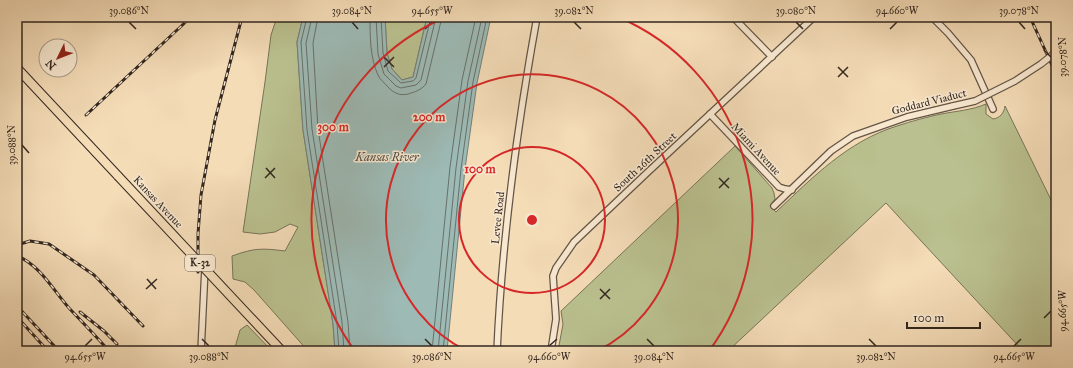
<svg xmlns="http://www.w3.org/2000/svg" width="1073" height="368" viewBox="0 0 1073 368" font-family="'IM FELL Great Primer',serif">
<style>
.green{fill:#bac08f;stroke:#767458}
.water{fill:#9dbab5;stroke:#737f79}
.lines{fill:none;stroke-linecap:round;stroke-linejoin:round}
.shore{stroke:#68706a;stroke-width:1}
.street-casing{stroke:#635446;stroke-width:8}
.primary-casing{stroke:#332720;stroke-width:10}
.street{stroke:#f8e8d0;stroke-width:5.5}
.primary{stroke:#f4dcb7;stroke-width:8}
.rail-casing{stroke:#332720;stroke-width:3}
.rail{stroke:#f8e8d0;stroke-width:1.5;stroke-dasharray:4.5;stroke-linecap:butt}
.street-bridge-casing{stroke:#635446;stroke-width:8;stroke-linecap:butt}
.primary-bridge-casing{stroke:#332720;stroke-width:10;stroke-linecap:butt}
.street-bridge{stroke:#f8e8d0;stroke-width:5.5}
.primary-bridge{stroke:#f4dcb7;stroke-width:8}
.ticks{fill:none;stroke:#332720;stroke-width:1.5}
.ring{fill:none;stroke:#d62828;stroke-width:2}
.labels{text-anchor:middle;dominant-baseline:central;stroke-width:3;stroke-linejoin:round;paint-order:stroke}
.shield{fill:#f8e8d0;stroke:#6e6155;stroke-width:1}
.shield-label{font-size:10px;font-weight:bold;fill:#332720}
.street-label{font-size:11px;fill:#332720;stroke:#f8e8d0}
.water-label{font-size:12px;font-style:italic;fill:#4e4c45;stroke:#f8e8d0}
.centre{fill:#d62828;stroke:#f8e8d0;stroke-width:2}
.ring-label{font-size:12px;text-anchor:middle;font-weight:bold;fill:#d62828;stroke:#f8e8d0;stroke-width:3;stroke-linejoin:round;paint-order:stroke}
.neatline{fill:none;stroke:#332720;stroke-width:1.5}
.ticks-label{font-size:10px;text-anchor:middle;fill:#332720}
</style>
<rect width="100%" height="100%" fill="#f4dcb7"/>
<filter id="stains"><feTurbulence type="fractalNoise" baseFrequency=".005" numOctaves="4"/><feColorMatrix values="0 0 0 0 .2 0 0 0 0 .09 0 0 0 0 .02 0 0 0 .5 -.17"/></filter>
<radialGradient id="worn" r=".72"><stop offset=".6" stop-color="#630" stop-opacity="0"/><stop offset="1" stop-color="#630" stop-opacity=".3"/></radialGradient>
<g class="green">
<path d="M277,17H303L297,42L303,130L333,324L335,351H308L254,290L245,282L233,279L232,256C254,248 262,248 285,251L298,227L290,224L275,232L260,234L243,232L265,82L271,35Z"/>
<polygon points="385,17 427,17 413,77 402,80 392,69 387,53"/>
<path d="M986,104V114L993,119C1000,118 1004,113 1005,106L1056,210V351H1023L886,203L728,351H558L563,324L561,311L735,146L772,188L774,193L775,199L770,206L776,212C812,178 848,141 897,126C912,121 927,117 941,114C957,111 972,110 986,104Z"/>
<polygon points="247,325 272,351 234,351 240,330"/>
</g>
<polygon class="water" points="303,17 385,17 387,53 392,69 402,80 413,77 427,17 491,17 477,83 465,169 447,351 335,351 333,324 303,130 297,42"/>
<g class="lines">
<g class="shore">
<polyline points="307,17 301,42 307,130 337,323 339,351"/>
<polyline points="312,17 306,43 312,129 342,322 344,351"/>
<polyline points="318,17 313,43 318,129 348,322 350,351"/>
<path d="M370,17C370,36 370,58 378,75C380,80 385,83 388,87C394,93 399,96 408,94C415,92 421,90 426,84L442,17"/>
<polyline points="376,17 378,54 384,74 396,86 401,88 416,85 421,80 436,17"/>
<polyline points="381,17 383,53 388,71 401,83 413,81 416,78 431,17"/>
<polyline points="432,351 450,167 462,80 476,17"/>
<polyline points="438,351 456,168 468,81 482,17"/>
<polyline points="443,351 461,169 473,82 487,17"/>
</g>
<g class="street-casing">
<g id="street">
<polyline points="733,17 772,57"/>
<polyline points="932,17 948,33 971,60 993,109"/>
<polyline points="710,114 779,187 785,189 792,190"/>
<polyline points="774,206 831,151 853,136 907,117 953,106"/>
<polyline points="201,351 205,268"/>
<path d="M497,351C502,239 517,127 537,17"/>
<polyline points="551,351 556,319 553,276 556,268 574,242 649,171 814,17"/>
</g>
</g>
<g class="primary-casing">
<polyline id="primary" points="17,68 118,176"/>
</g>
<use href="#street" class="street"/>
<use href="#primary" class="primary"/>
<g class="rail-casing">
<g id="rail">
<polyline points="1030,17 1056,74"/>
<polyline points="86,115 191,17"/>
<polyline points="17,245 30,241 49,244 94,275 143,326"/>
<path d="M17,256C39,264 54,291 69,308C82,322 96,336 109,351"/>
<polyline points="198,272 198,234 201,195 215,120 242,17"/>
<polyline points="17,306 59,351"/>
<polyline points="80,312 104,331 117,344"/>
<polyline points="17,317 48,351"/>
</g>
</g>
<use href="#rail" class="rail"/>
<g class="street-bridge-casing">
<polyline id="street-bridge" points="953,106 975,101 1015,81 1041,64 1056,52"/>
</g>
<g class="primary-bridge-casing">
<polyline id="primary-bridge" points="118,176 282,351"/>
</g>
<use href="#street-bridge" class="street-bridge"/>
<use href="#primary-bridge" class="primary-bridge"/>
</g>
<path class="ticks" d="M129,22L136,29M352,22L358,29M574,22L581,29M796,22L803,29M1019,22L1025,29M425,29L432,22M890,29L897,22M1044,50L1051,57M384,57L394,67M384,67L394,57M838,67L848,77M838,77L848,67M22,145L29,153M266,168L275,178M265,178L275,168M719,178L729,188M719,188L729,178M147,279L156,289M146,289L157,279M600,289L610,299M600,299L610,289M1044,318L1051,311M202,339L209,346M425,339L432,346M647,339L654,346M869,339L876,346M85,346L92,339M549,346L557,339M1014,346L1021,339"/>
<g class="ring">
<circle cx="532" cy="220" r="73"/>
<path d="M467 351A146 146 0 1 1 597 351"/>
<path d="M355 351A220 220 0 0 1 446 17M618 17A220 220 0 0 1 709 351"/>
</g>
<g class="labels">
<rect class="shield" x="185" y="255" width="30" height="16" rx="3"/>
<g class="shield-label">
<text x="200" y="263">K-32</text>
</g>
<g class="street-label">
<text transform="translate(929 102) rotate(-14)">Goddard Viaduct</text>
<text transform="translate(756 149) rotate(47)">Miami Avenue</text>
<text transform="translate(645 162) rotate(-43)">South 26th Street</text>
<text transform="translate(158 202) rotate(47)">Kansas Avenue</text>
<text transform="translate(498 218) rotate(-84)">Levee Road</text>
</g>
<g class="water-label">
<text x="387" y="157">Kansas River</text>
</g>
</g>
<circle cx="532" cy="220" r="6" class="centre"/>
<g class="ring-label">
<text x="429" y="121">200 m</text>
<text x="333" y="131">300 m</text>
<text x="480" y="173">100 m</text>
</g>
<rect width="1073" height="368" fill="none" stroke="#f4dcb7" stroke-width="44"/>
<g transform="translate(58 58) rotate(227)"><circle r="19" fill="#f8e8d0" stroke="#a99b8a"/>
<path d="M0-3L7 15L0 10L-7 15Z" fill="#8f2418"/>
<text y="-6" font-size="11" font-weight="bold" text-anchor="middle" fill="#332720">N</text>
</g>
<path d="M907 322v6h73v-6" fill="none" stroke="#332720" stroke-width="2"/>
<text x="913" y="322" font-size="12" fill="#332720" stroke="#f8e8d0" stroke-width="3" paint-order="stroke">100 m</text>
<rect x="22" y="22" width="1029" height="324" class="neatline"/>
<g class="ticks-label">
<text x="129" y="14">39.086°N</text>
<text x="352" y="14">39.084°N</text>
<text x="432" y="14">94.655°W</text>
<text x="574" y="14">39.082°N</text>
<text x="796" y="14">39.080°N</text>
<text x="897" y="14">94.660°W</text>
<text x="1019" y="14">39.078°N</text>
<text transform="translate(1062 57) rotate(-90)" y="4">39.078°N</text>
<text transform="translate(11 145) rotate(-90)" y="4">39.088°N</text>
<text transform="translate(1062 311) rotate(-90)" y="4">94.665°W</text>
<text x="85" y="360">94.655°W</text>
<text x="209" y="360">39.088°N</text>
<text x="432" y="360">39.086°N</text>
<text x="549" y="360">94.660°W</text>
<text x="654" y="360">39.084°N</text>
<text x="876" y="360">39.082°N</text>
<text x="1014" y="360">94.665°W</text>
</g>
<rect width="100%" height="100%" filter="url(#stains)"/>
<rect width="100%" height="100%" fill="url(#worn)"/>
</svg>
